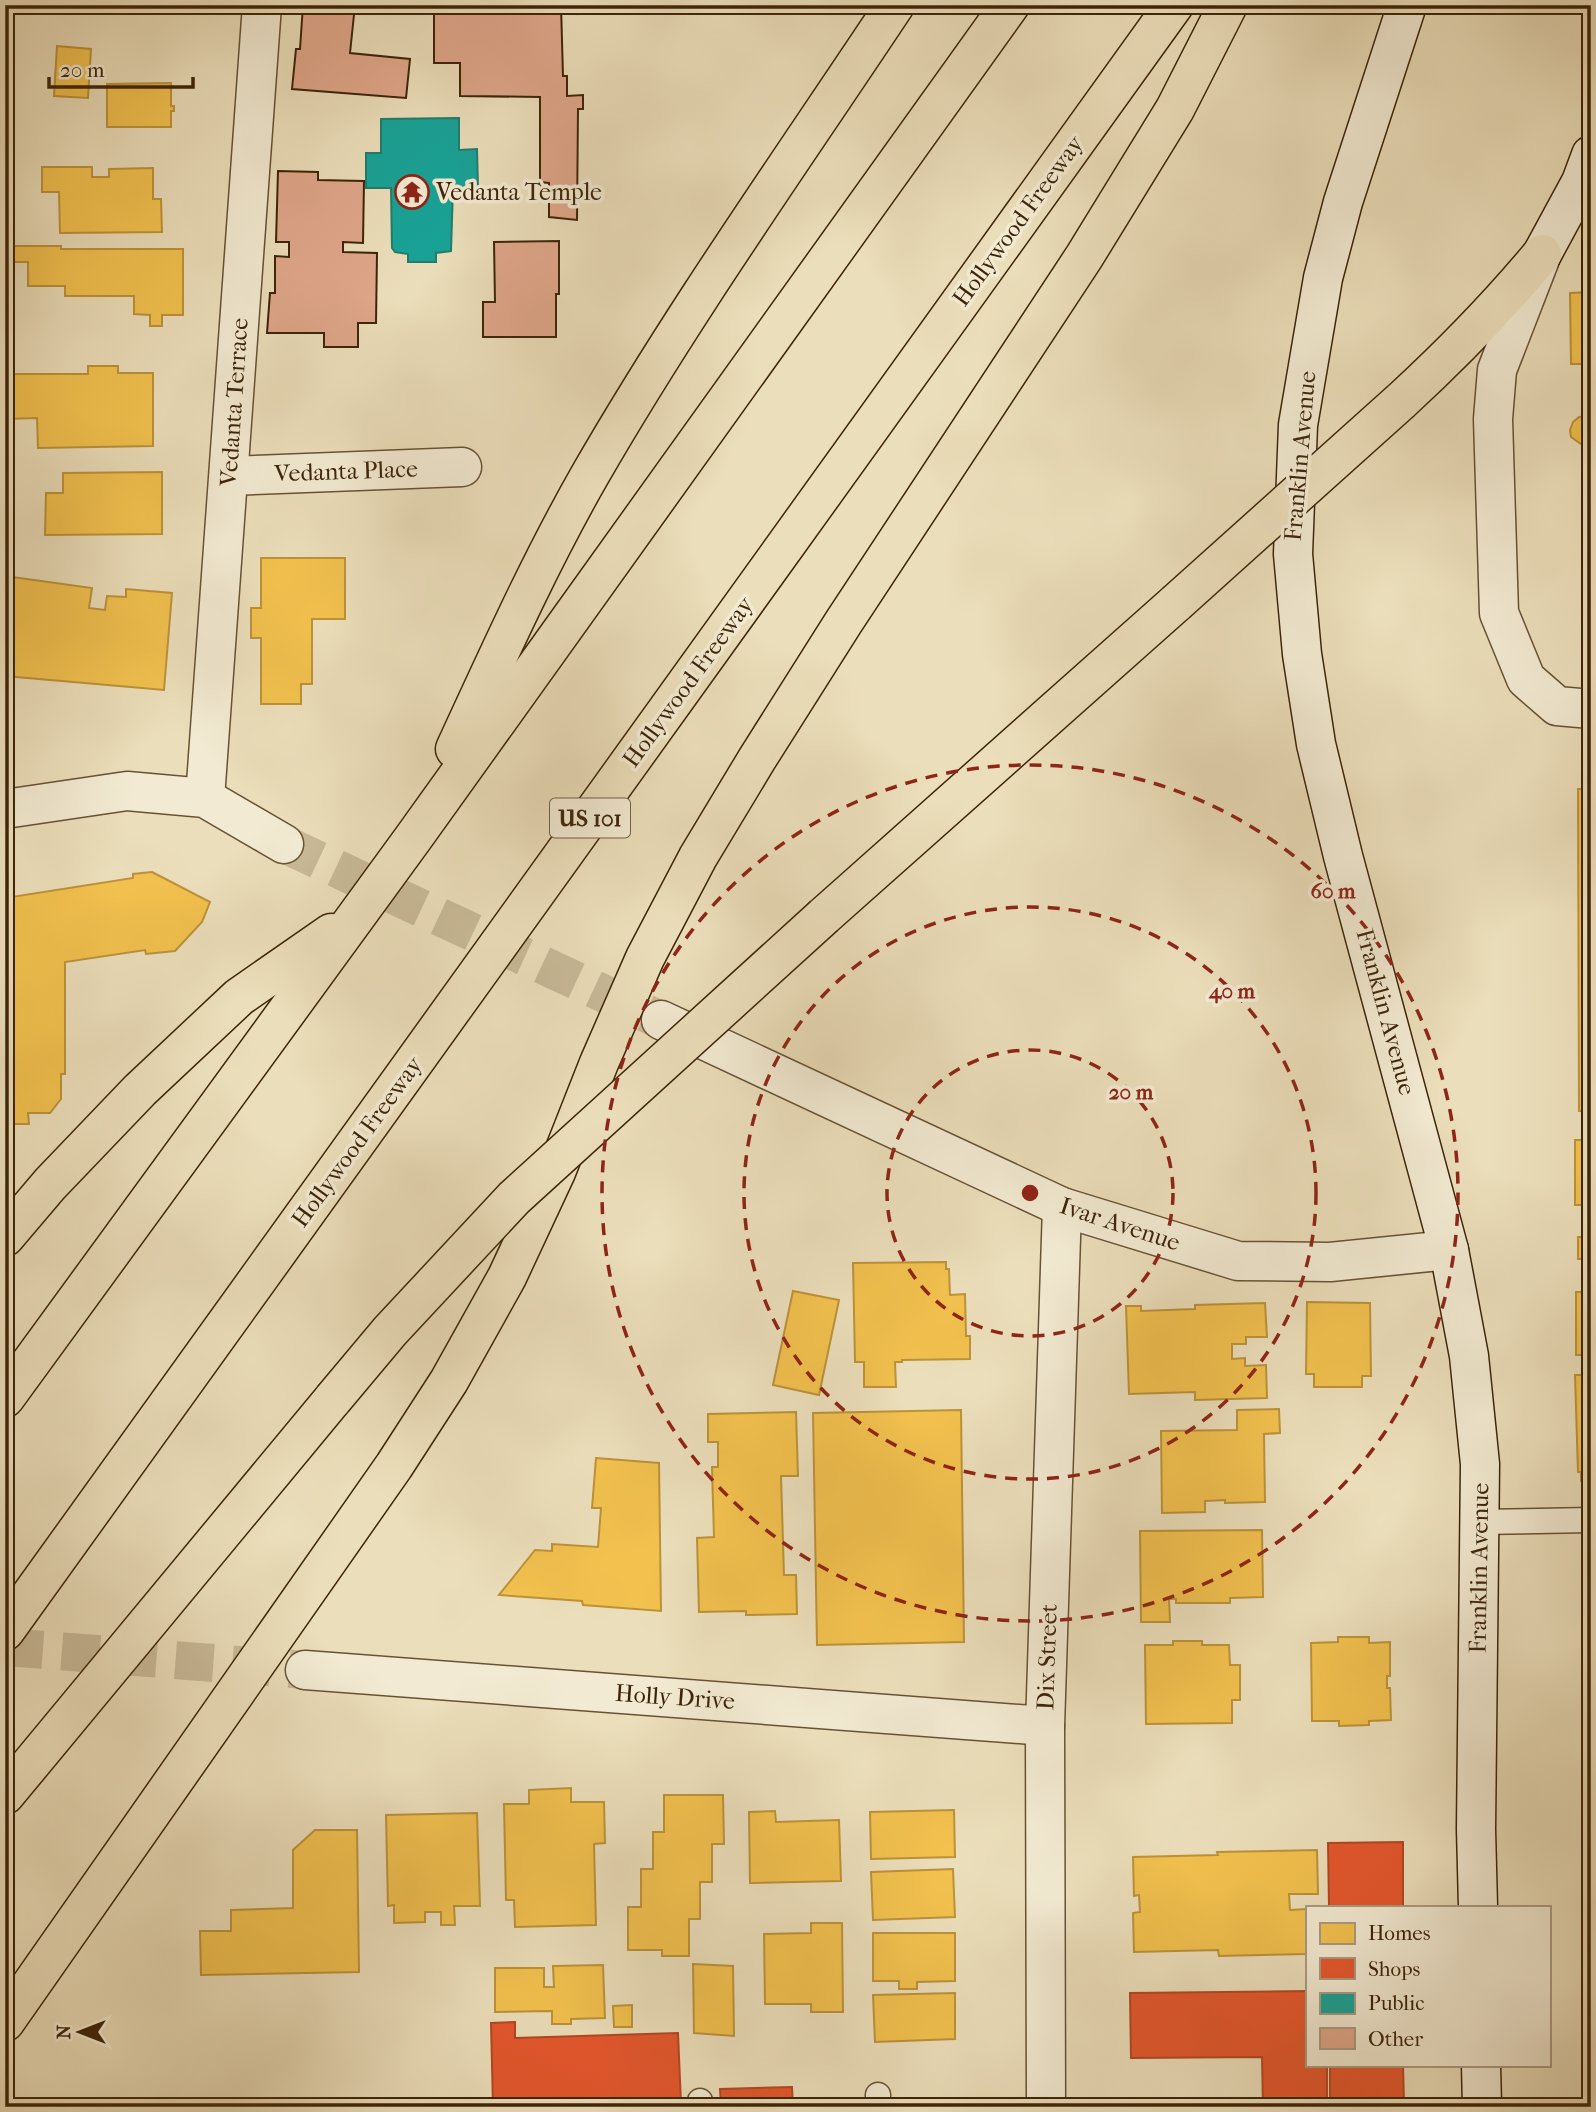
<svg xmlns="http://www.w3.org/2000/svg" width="1596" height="2112" viewBox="0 0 1596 2112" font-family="'IM FELL French Canon',serif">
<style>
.homes{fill:#f2c14e;stroke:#bc9239;stroke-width:2}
.shops{fill:#e4572e;stroke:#b24823;stroke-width:2}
.public{fill:#17a398;stroke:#227d6d;stroke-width:2}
.building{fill:#dfa68a;stroke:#3d2409;stroke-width:2}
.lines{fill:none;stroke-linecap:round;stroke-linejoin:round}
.minor-tunnel{stroke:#c8b997;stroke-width:38;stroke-dasharray:38 19;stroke-linecap:butt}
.service-casing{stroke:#685235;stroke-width:27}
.minor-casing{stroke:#685235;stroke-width:41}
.secondary-casing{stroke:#3d2409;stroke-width:41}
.motorway-casing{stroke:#3d2409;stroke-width:41}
.service{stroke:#f2ead2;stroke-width:24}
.minor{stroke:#f2ead2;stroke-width:38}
.secondary{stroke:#f2ead2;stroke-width:38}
.motorway{stroke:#ebdeba;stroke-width:38}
.motorway-bridge-casing{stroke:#3d2409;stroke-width:41;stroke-linecap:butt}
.motorway-bridge{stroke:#ebdeba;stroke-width:38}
.ring{fill:none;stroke:#8f2418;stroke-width:3.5;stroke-dasharray:12 9}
.labels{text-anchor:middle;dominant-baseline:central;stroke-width:7;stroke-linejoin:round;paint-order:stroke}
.shield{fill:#f2ead2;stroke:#735f45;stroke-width:2}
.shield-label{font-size:23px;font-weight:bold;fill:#3d2409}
.poi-label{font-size:24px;fill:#3d2409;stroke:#f2ead2;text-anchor:start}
.street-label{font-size:24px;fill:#3d2409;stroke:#f2ead2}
.centre{fill:#8f2418;stroke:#f2ead2;stroke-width:3.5}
.ring-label{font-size:21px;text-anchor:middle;font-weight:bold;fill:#8f2418;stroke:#f2ead2;stroke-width:7;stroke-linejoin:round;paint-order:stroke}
</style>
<rect width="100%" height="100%" fill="#ebdeba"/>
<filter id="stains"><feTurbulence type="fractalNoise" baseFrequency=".00286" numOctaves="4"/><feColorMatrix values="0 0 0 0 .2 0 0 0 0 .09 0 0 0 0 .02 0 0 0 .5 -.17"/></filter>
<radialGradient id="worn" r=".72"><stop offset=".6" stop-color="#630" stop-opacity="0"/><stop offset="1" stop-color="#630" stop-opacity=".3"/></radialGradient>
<g class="homes">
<polygon points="57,46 91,49 88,98 54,96"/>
<polygon points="171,83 171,106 174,106 174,111 171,111 171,127 107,127 107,84"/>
<polygon points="42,167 92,167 92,177 109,177 109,169 153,168 153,199 161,199 162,232 60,233 59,192 42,192"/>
<polygon points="11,246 61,246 61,249 183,249 183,315 162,315 162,326 150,326 150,315 134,314 134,296 65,296 65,286 28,286 28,262 11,262"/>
<polygon points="1591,292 1591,364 1571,364 1570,293"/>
<polygon points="88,366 118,366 118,373 153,373 153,446 38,448 37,418 5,419 5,374 88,374"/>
<polygon points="1591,416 1591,568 1587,569 1585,447 1571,437 1570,430 1573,422 1579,417"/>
<polygon points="162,472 162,534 45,535 46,493 63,493 63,473"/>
<polygon points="261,558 345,558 345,619 312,619 312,684 301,684 301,704 261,704 261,638 251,638 251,608 261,608"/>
<polygon points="5,576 92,588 89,608 105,610 107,596 126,597 126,589 172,593 164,690 5,676"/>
<polygon points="1578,789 1591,789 1591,1111 1579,1111"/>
<polygon points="152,872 210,902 202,922 175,951 146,954 145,950 65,962 65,1074 61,1074 61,1099 50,1113 28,1113 29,1124 5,1124 5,898 133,878 133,874"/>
<polygon points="1575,1140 1591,1140 1591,1355 1576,1355 1576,1292 1588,1292 1587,1259 1578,1259 1578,1237 1587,1237 1588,1205 1575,1205"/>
<polygon points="946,1262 946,1269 949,1269 950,1295 965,1294 966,1336 970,1336 970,1359 902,1360 902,1362 895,1362 896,1387 864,1387 864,1362 855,1362 853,1263"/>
<polygon points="793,1291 839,1300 819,1395 773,1385"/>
<polygon points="1307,1302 1370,1303 1371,1376 1362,1376 1362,1387 1314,1387 1314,1374 1306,1374"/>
<polygon points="1265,1303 1267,1337 1246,1337 1246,1344 1232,1344 1232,1359 1245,1358 1245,1366 1266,1365 1267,1398 1195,1400 1195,1392 1129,1394 1126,1306 1141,1306 1141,1311 1195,1309 1195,1305"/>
<polygon points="1575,1375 1591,1375 1591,1481 1581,1481 1581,1472 1578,1472"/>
<polygon points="1279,1409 1280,1433 1264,1434 1265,1502 1225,1503 1225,1500 1205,1501 1205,1512 1162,1513 1161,1431 1237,1430 1237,1410"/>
<polygon points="961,1410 964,1642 817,1645 813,1413"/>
<polygon points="796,1412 798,1476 781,1476 784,1575 796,1575 797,1614 746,1615 746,1611 699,1612 697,1538 714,1537 712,1467 718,1467 718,1442 708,1442 708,1414"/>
<polygon points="596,1458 659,1463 661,1611 583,1605 582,1601 499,1595 535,1550 552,1551 552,1544 598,1547 601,1508 592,1508"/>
<polygon points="1262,1530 1263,1597 1230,1598 1230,1603 1176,1603 1176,1599 1169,1599 1170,1622 1141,1622 1140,1531"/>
<polygon points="1338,1637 1369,1637 1369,1643 1390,1642 1390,1676 1387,1676 1387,1688 1390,1688 1391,1720 1369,1721 1369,1725 1339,1726 1339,1721 1312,1721 1311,1643 1338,1642"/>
<polygon points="1173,1641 1202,1641 1202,1645 1229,1645 1230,1665 1240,1665 1240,1700 1232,1700 1232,1723 1146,1724 1145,1645 1173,1645"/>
<polygon points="571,1788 571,1802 604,1802 605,1843 594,1844 596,1925 515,1927 514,1900 506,1900 504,1804 529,1804 529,1790"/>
<polygon points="664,1795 723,1795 724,1844 712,1844 712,1882 700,1882 700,1919 689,1919 689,1956 662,1956 662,1950 628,1950 628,1907 641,1907 641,1869 653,1869 653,1832 664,1832"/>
<polygon points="954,1810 955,1857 871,1859 870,1812"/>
<polygon points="775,1811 776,1822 839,1820 841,1881 750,1883 749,1812"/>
<polygon points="477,1813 480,1906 454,1906 455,1925 441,1925 441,1912 425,1912 425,1922 394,1923 394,1905 388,1906 386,1815"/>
<polygon points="315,1830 357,1830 359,1972 201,1975 200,1931 231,1931 231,1910 293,1908 293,1850"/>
<polygon points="1317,1850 1318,1894 1289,1894 1290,1910 1307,1909 1307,1954 1219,1956 1218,1950 1134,1952 1133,1913 1140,1912 1139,1895 1134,1896 1133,1857 1218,1855 1217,1852"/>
<polygon points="953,1869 955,1917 873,1920 871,1872"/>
<polygon points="811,1923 842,1923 843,2012 811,2012 811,2004 765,2004 764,1934 811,1933"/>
<polygon points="873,1933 955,1933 955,1981 917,1982 917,1989 899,1989 899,1981 873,1981"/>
<polygon points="693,1964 733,1966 734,2036 694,2033"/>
<polygon points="603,1965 605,2018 571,2019 571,2024 552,2024 552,2011 495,2012 495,1968 544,1968 544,1987 554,1987 553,1966"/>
<polygon points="955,1993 955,2039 875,2042 873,1995"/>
<polygon points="632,2005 632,2027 614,2027 613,2006"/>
</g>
<g class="shops">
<polygon points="1403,1842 1403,1907 1329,1907 1328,1843"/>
<polygon points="1307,1991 1307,2065 1327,2065 1327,2107 1263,2107 1262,2057 1131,2058 1130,1993"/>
<polygon points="515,2022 515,2038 678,2033 681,2104 493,2107 491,2023"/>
<polygon points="1330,2065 1403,2065 1404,2103 1401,2107 1330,2107"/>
<polygon points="792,2087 793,2107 721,2107 720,2089"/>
</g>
<polygon class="public" points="459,118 459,150 477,149 478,188 453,188 451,251 436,253 436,262 408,262 408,254 395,252 392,248 391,188 366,188 366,153 381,153 381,119"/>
<g class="building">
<polygon points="303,5 355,5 350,53 410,59 406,98 292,89 296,49 300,49"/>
<polygon points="434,5 561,5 563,76 567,76 567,96 583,95 583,109 578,109 577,220 549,217 549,183 540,182 540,97 460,96 460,63 434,63"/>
<polygon points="575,5 592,5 590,11 578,14"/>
<polygon points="278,171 318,172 318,180 364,181 363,243 343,242 343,252 377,253 376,323 358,323 358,347 324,347 324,333 267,333 270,293 275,293 275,256 289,257 289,242 276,242"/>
<polygon points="559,241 559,294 556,294 556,337 483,337 483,302 495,302 494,242"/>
</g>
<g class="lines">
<g class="minor-tunnel">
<polyline points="284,844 656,1018"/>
<polyline points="5,1647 305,1670"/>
</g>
<g class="service-casing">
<g id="service">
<polyline points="1479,1522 1591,1520"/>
<polyline points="878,2095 878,2107"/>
<polyline points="700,2101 700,2107"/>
</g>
</g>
<g class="minor-casing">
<g id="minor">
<polyline points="1540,259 1497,370 1493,419 1499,613 1526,679 1557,706 1591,709"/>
<polyline points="229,476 462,467"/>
<polyline points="205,798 262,5"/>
<polyline points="5,809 127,791 205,798 284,844"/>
<polyline points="661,1020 1062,1207 1238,1261 1330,1262 1449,1250"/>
<polyline points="305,1670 1045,1726"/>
<polyline points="1046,2107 1045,1726 1062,1207"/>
</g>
</g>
<g class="secondary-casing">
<g id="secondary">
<polyline points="1407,5 1343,202 1323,278 1298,425 1293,554 1302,654 1316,744 1343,856 1449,1250 1469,1356 1480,1464 1476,1829 1478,1907"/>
<polyline points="1542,254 1581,182 1591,155"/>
<polyline points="1481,2065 1482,2107"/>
</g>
</g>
<g class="motorway-casing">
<g id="motorway">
<path d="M1401,401C1452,354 1498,307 1542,254"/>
<path d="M455,749C498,656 540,562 591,473C684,312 792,160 895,5"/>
<polyline points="824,916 1176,603"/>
<polyline points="5,1237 50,1184 140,1090 239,997 331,933"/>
<polyline points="5,1398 414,837 1010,5"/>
<polyline points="5,1631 1174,5"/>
<polyline points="5,1795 333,1399"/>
<polyline points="5,2022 394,1466 449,1381 507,1277 556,1172 599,1063 645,958 698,857 757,759 843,623 1084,257 1175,109 1228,5"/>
</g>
</g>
<use href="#service" class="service"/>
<use href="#minor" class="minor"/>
<use href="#secondary" class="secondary"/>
<use href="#motorway" class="motorway"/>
<g class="motorway-bridge-casing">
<g id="motorway-bridge">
<polyline points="1176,603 1401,401"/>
<polyline points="333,1399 390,1331 514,1198 824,916"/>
</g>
</g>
<use href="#motorway-bridge" class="motorway-bridge"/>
</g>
<g class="ring">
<circle cx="1030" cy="1193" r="143"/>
<circle cx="1030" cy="1193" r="286"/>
<circle cx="1030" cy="1193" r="428"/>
</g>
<defs>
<g id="temple-ring" transform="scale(1.75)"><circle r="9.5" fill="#f2ead2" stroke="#8f2418" stroke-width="1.5"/><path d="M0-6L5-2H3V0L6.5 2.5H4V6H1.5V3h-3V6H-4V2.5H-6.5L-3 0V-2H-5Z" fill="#8f2418"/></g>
</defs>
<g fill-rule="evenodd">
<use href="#temple-ring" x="412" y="192"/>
</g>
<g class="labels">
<rect class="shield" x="550" y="798.5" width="80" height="39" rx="5"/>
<g class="shield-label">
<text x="590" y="818">US 101</text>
</g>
<g class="poi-label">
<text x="436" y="192">Vedanta Temple</text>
</g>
<g class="street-label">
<text transform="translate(1018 221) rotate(-54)">Hollywood Freeway</text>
<text transform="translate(234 402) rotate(-86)">Vedanta Terrace</text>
<text transform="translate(1300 456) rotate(-85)">Franklin Avenue</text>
<text transform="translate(346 471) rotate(-2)">Vedanta Place</text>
<text transform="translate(688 682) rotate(-54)">Hollywood Freeway</text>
<text transform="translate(1386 1012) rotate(75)">Franklin Avenue</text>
<text transform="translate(357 1142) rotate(-54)">Hollywood Freeway</text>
<text transform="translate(1120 1224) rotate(18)">Ivar Avenue</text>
<text transform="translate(1479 1568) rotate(-89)">Franklin Avenue</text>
<text transform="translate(1047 1657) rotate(-88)">Dix Street</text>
<text transform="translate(675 1697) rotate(4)">Holly Drive</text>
</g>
</g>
<circle cx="1030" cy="1193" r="10" class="centre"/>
<g class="ring-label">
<text x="1333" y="898">60 m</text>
<text x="1232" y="998">40 m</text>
<text x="1131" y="1099">20 m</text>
</g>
<rect width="1596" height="2112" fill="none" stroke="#ebdeba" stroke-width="28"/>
<rect x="7" y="7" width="1582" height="2098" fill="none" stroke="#3d2409" stroke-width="3.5"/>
<rect x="14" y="14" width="1568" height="2084" fill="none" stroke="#3d2409" stroke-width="2"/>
<rect x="1306" y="1906" width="245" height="161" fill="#f2ead2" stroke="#aa9b82" stroke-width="2"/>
<rect x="1320" y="1923" width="35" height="21" fill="#f2c14e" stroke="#aa9b82" stroke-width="2"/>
<text x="1368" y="1940" font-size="21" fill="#3d2409">Homes</text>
<rect x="1320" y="1958" width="35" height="21" fill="#e4572e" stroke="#aa9b82" stroke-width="2"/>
<text x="1368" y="1976" font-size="21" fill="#3d2409">Shops</text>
<rect x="1320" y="1993" width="35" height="21" fill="#17a398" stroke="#aa9b82" stroke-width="2"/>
<text x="1368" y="2010" font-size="21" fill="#3d2409">Public</text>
<rect x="1320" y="2028" width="35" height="21" fill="#dfa68a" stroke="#aa9b82" stroke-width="2"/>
<text x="1368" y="2046" font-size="21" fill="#3d2409">Other</text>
<g transform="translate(80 2032) rotate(270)" stroke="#f2ead2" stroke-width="5" paint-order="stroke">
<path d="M0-5L12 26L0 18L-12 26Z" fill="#3d2409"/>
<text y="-10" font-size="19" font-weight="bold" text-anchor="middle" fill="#3d2409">N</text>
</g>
<path d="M49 77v10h144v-10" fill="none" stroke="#3d2409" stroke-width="3.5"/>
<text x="60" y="77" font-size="21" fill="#3d2409" stroke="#f2ead2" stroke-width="5" paint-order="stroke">20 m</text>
<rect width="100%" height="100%" filter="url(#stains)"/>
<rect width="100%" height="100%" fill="url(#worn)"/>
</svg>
